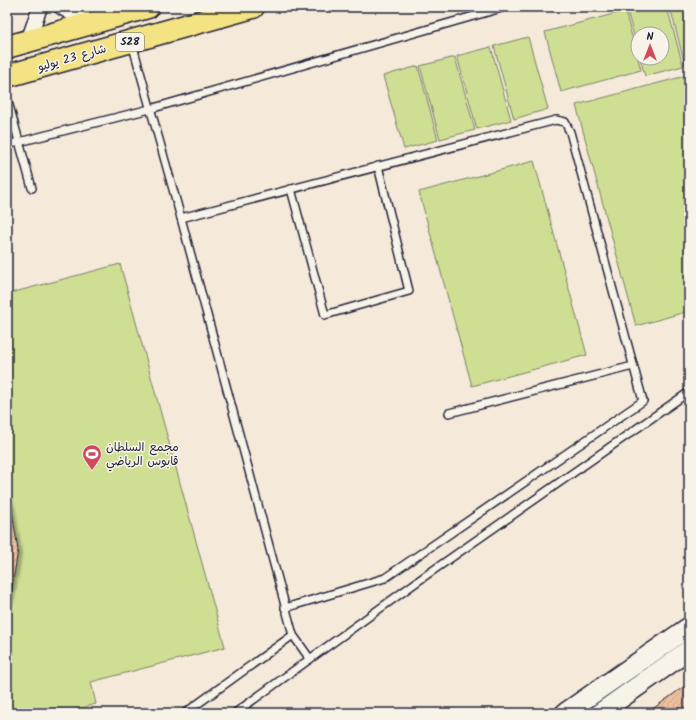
<svg xmlns="http://www.w3.org/2000/svg" width="696" height="720" viewBox="0 0 696 720" font-family="Kalam,'Playpen Sans Arabic',sans-serif">
<style>
.pitch{fill:#cedf93;stroke:#788067}
.building{fill:url(#building-hatch);stroke:#22223b;filter:url(#shadow)}
.lines{fill:none;stroke-linecap:round;stroke-linejoin:round}
.lane-casing{stroke:#22223b;stroke-width:10}
.street-casing{stroke:#22223b;stroke-width:17}
.secondary-casing{stroke:#22223b;stroke-width:22}
.primary-casing{stroke:#22223b;stroke-width:25}
.lane{stroke:#f7f3e8;stroke-width:7}
.street{stroke:#f7f3e8;stroke-width:14}
.secondary{stroke:#f7f3e8;stroke-width:19}
.primary{stroke:#f4e382;stroke-width:22}
.labels{text-anchor:middle;dominant-baseline:central;stroke-width:3;stroke-linejoin:round;paint-order:stroke}
.shield{fill:#f7f3e8;stroke:#62616f;stroke-width:1}
.shield-label{font-size:11px;font-weight:bold;fill:#22223b}
.street-label{font-size:12px;fill:#22223b;stroke:#f7f3e8}
.poi-label{font-size:12px;fill:#22223b;stroke:#f7f3e8;text-anchor:start}
</style>
<defs>
<pattern id="building-hatch" width="6" height="6" patternUnits="userSpaceOnUse"><rect width="6" height="6" fill="#edbf9d"/><path d="M-1 1l2-2M0 6l6-6M5 7l2-2" fill="none" stroke="#cba488"/></pattern>
<filter id="shadow"><feDropShadow dx="3.5" dy="3.5" stdDeviation="1" flood-color="#0004"/></filter>
</defs>
<rect width="100%" height="100%" fill="#f5e9d9"/>
<filter id="ink" filterUnits="userSpaceOnUse"><feTurbulence type="fractalNoise" baseFrequency=".025" numOctaves="2"/><feDisplacementMap in="SourceGraphic" scale="8" xChannelSelector="R" yChannelSelector="G"/><feConvolveMatrix kernelMatrix="1 2 1 2 8 2 1 2 1" color-interpolation-filters="sRGB"/></filter>
<g filter="url(#ink)">
<g class="pitch">
<polygon points="626,7 667,7 683,66 645,76 640,58 662,58 662,34 638,34 638,50"/>
<polygon points="670,7 689,7 689,64 685,65"/>
<polygon points="625,11 641,70 561,92 545,32"/>
<polygon points="528,37 548,109 514,119 494,46"/>
<polygon points="491,47 511,120 477,129 457,56"/>
<polygon points="455,57 475,130 440,139 420,66"/>
<polygon points="418,66 438,140 404,149 383,76"/>
<polygon points="689,75 689,311 636,326 576,105"/>
<polygon points="534,161 587,355 472,386 419,192"/>
<polygon points="120,264 225,647 91,682 96,704 63,713 7,713 7,294"/>
</g>
<g class="building">
<polygon points="7,495 11,504 18,550 11,594 7,605"/>
<polygon points="689,683 689,713 647,713"/>
</g>
<g class="lines">
<g class="lane-casing">
<g id="lane">
<polyline points="132,43 181,218 293,635 310,659"/>
<polyline points="7,98 32,188"/>
<polyline points="7,145 150,109 505,7"/>
<polyline points="291,189 325,315 409,291 378,166"/>
<polyline points="181,218 556,120 565,122 570,132 643,401 385,578 285,608"/>
<polyline points="449,413 633,366"/>
<polyline points="185,713 293,635"/>
<polyline points="235,713 425,576 689,392"/>
</g>
</g>
<g class="street-casing">
<g id="street">
<polyline points="61,7 88,23"/>
<polyline points="28,41 40,7"/>
</g>
</g>
<g class="secondary-casing">
<g id="secondary">
<polyline points="565,713 689,627"/>
<polyline points="600,713 689,650"/>
</g>
</g>
<g class="primary-casing">
<g id="primary">
<polyline points="7,47 148,7"/>
<polyline points="7,76 253,7"/>
</g>
</g>
<use href="#lane" class="lane"/>
<use href="#street" class="street"/>
<use href="#secondary" class="secondary"/>
<use href="#primary" class="primary"/>
</g>
</g>
<defs>
<g id="stadium-pin" transform="scale(1)"><path d="M0 17L-7.5 6A9.5 9.5 0 1 1 7.5 6Z" fill="#d1495b" stroke="#f7f3e8"/><path d="M0-5a6.5 5 0 1 0 0 10a6.5 5 0 1 0 0-10ZM-3.5-1.8h7v3.6h-7Z" fill="#fff"/></g>
</defs>
<g fill-rule="evenodd">
<use href="#stadium-pin" x="92" y="454"/>
</g>
<g class="labels">
<rect class="shield" x="116" y="33" width="28" height="18" rx="3"/>
<g class="shield-label">
<text x="130" y="42">S28</text>
</g>
<g class="street-label">
<text transform="translate(72 58) rotate(-16)">شارع 23 يوليو</text>
</g>
<g class="poi-label">
<text x="106" y="447">مجمع السلطان<tspan x="106" dy="14">قابوس الرياضي</tspan></text>
</g>
</g>
<rect width="696" height="720" fill="none" stroke="#f7f3e8" stroke-width="24"/>
<rect x="12" y="12" width="672" height="696" fill="none" stroke="#22223b" stroke-width="1.5" filter="url(#ink)"/>
<g transform="translate(650 46)"><circle r="19" fill="#f7f3e8" stroke="#a29fa3"/>
<path d="M0-3L7 15L0 10L-7 15Z" fill="#d1495b"/>
<text y="-6" font-size="11" font-weight="bold" text-anchor="middle" fill="#22223b">N</text>
</g>
</svg>
